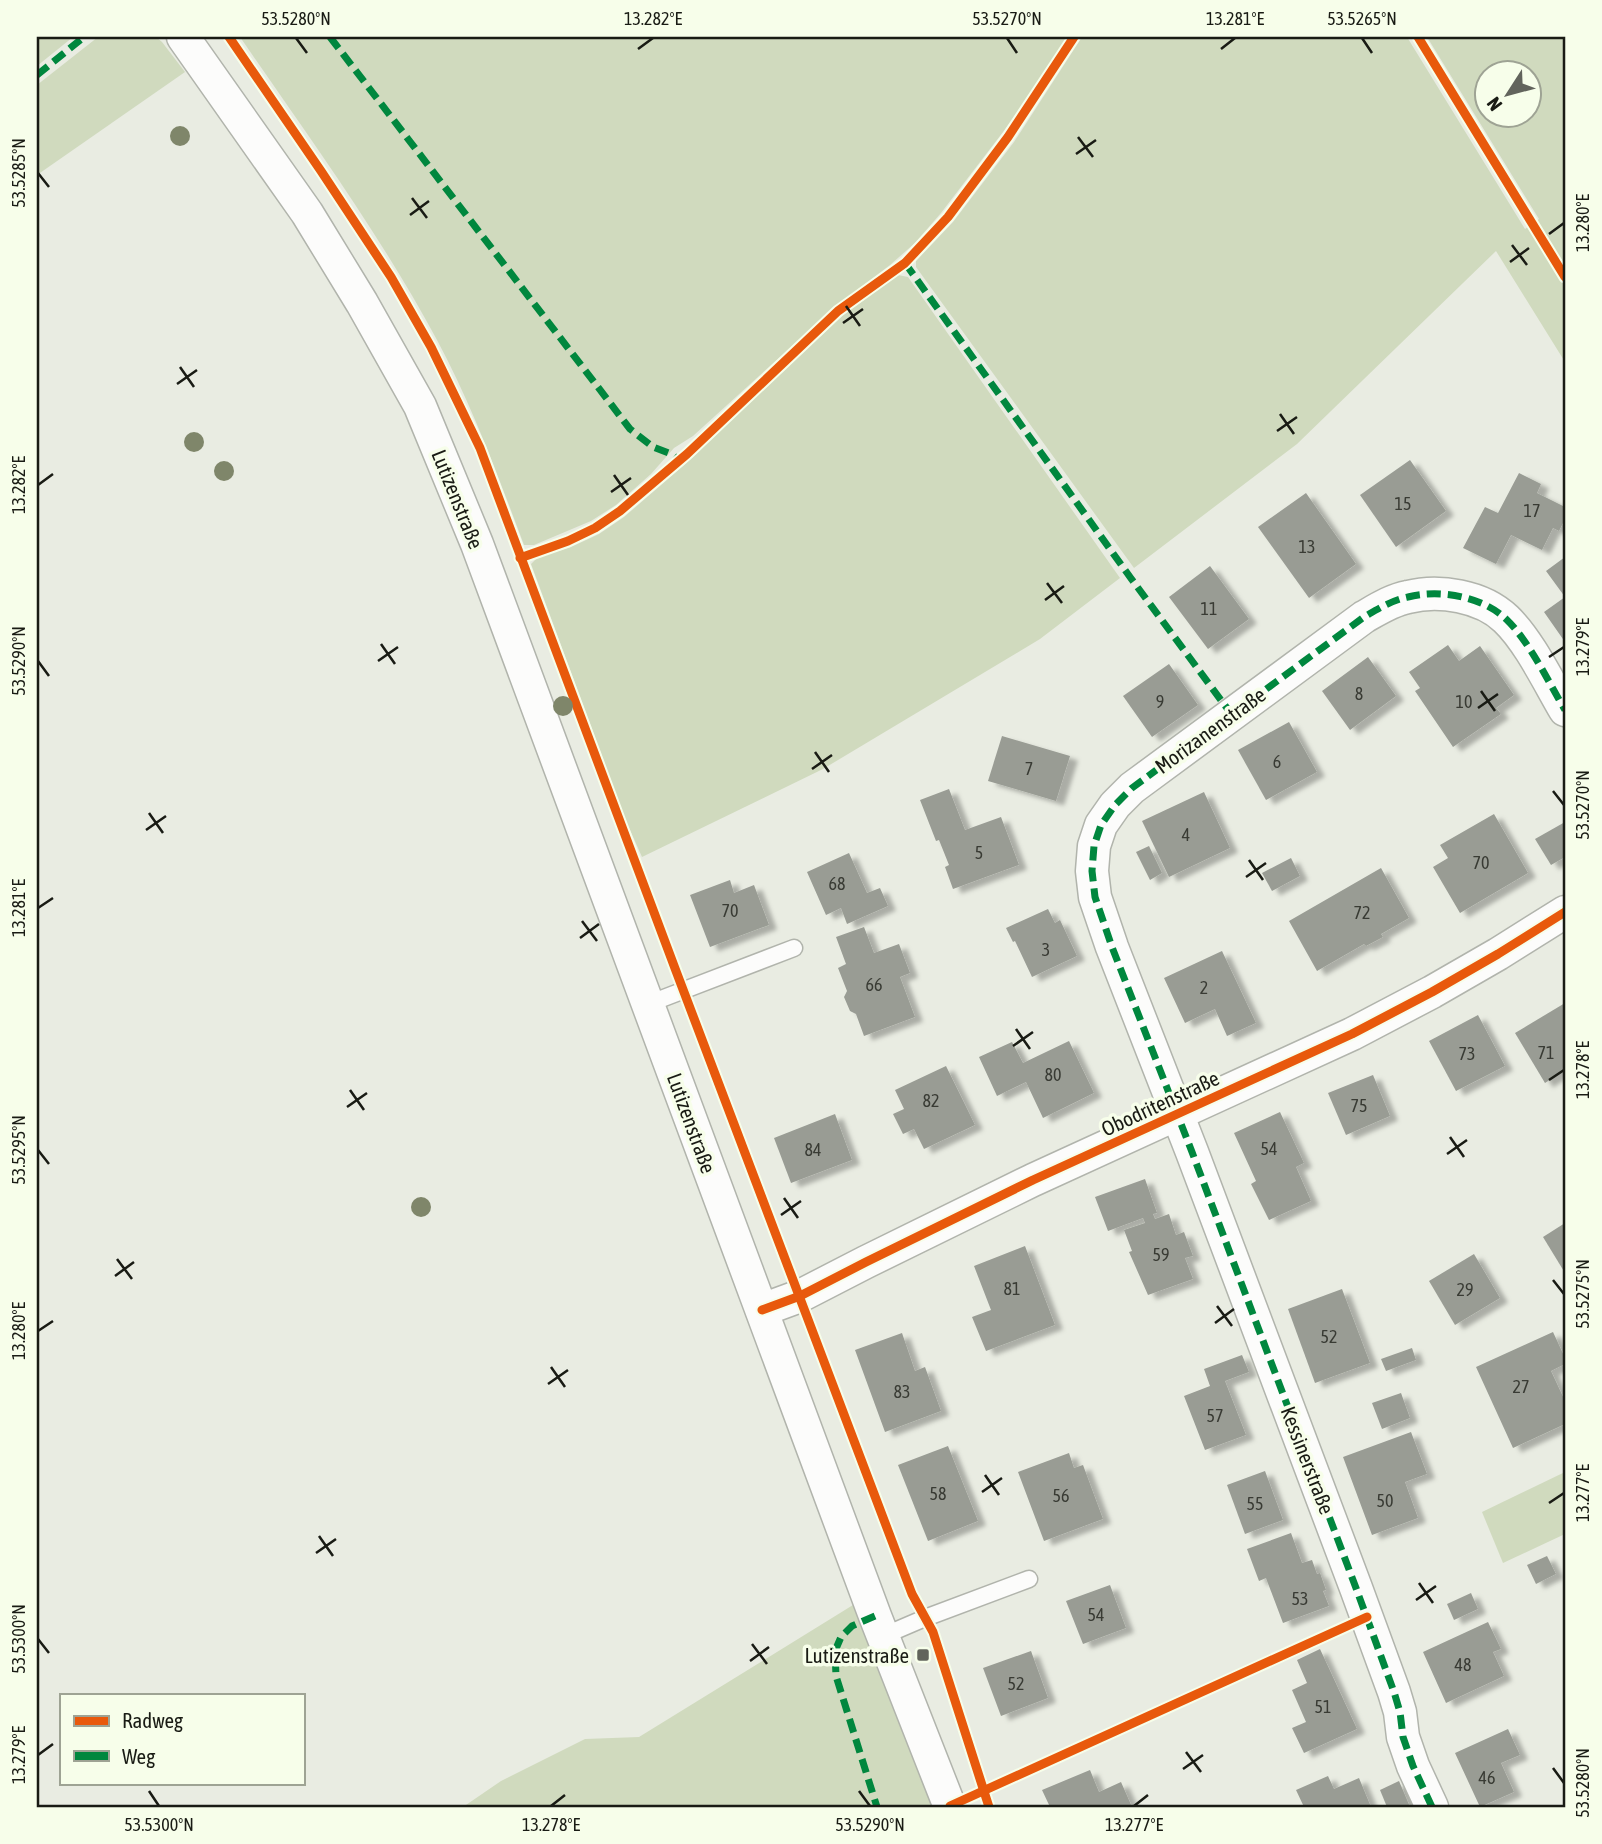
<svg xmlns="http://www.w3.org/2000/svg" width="1602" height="1844" viewBox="0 0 1602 1844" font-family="'Asap Condensed',sans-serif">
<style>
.green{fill:#d0dabe;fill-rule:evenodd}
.building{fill:#999c94;filter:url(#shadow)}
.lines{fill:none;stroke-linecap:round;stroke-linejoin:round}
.service-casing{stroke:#b1b4ac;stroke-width:19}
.minor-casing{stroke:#b1b4ac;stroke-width:35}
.service{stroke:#fcfcfb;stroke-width:16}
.minor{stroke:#fcfcfb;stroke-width:32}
.quiet{stroke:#00873e;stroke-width:7;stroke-dasharray:14 7;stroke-linecap:butt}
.cycleway-casing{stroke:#f7feea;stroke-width:13}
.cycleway{stroke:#e8590c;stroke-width:9}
.tree{fill:#7f866a}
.ticks{fill:none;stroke:#191b14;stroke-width:2.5}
.poi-dot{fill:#62645c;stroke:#f7feea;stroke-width:2.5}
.labels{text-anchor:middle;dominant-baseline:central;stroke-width:7;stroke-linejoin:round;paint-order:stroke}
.number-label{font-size:18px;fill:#393b34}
.street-label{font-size:21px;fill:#191b14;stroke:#f7feea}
.poi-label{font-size:21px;fill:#191b14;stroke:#f7feea;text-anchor:end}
.neatline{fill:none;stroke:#191b14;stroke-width:2.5}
.ticks-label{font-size:18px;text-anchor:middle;fill:#191b14}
</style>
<defs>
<filter id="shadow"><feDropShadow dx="8" dy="4.5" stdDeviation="2" flood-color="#0004"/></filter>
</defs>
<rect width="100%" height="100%" fill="#e9ece2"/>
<g class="green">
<polygon points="37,37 73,37 37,66"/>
<polygon points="98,37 156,37 162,42 185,72 37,175 37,85"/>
<path d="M240,37H1070L1003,132L941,213L915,243L890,265L836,306L693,436L674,448L651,474L616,505L591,521L534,545H524C498,476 472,405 437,340C380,234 308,136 240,37Z"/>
<path d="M1082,37H1407L1525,229L1539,219L1427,37H1565V362L1496,251L1297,444L1134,568L916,267V261L953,222L1014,142ZM1486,74H1528V116H1486Z"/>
<polygon points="898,275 908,277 1120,578 1040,639 823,769 642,857 626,821 531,564 538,557 571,547 599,534 624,517 683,466 842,316"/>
<polygon points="1565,1472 1565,1534 1503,1563 1482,1512"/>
<polygon points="853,1605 936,1807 463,1807 501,1781 585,1739 639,1737"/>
</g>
<g class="building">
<polygon points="1410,460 1446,511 1396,547 1360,495"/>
<polygon points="1519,473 1541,484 1537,493 1565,507 1565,519 1559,531 1553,528 1542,550 1511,535 1496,564 1463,548 1485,507 1498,513"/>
<polygon points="1306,493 1356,564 1309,598 1258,527"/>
<polygon points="1565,557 1565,642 1544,612 1565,597 1546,571"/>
<polygon points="1210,566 1249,619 1208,649 1169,597"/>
<polygon points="1448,645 1459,661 1480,646 1514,695 1496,708 1501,714 1453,747 1415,691 1420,688 1409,672"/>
<polygon points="1368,657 1396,696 1350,730 1322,691"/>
<polygon points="1169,664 1198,705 1152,737 1123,696"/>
<polygon points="1289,722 1317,772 1266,800 1238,750"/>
<polygon points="1002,736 1070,756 1056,801 988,781"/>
<polygon points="949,789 965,830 1001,817 1019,865 953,889 945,867 949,865 939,840 936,841 920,800"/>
<polygon points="1204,792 1230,848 1169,877 1142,821"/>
<polygon points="1494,814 1528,873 1460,913 1433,867 1448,858 1440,845"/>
<polygon points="1565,822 1565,857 1551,865 1535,839"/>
<polygon points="1149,846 1162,873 1150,880 1136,852"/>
<polygon points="849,853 867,893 880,888 888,906 847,924 841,908 826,915 807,872"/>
<polygon points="1291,858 1300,876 1272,891 1262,873"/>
<polygon points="1381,868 1409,918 1381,934 1383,937 1366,946 1364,944 1317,971 1289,921"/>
<polygon points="730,880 734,893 754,885 769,925 710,947 690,895"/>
<polygon points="1048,909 1055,923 1060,920 1077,956 1032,977 1015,941 1013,942 1006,928"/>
<polygon points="864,927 874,953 899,944 910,973 900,977 915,1017 864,1036 856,1014 850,1011 844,997 847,991 838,968 846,964 836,937"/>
<polygon points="1222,951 1256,1023 1227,1036 1215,1009 1185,1023 1164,978"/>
<polygon points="1565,1003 1565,1070 1545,1083 1515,1033"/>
<polygon points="1478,1015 1505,1066 1456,1091 1429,1041"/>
<polygon points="1069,1041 1094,1093 1043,1118 1026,1082 997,1096 979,1057 1012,1042 1023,1063"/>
<polygon points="946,1066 975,1125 924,1149 914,1129 903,1134 893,1114 904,1109 895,1090"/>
<polygon points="1373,1075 1390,1116 1346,1135 1328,1093"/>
<polygon points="1280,1112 1304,1163 1296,1167 1311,1201 1269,1220 1251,1184 1256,1181 1234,1133"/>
<polygon points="835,1114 852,1160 791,1183 774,1138"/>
<polygon points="1145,1179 1157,1213 1153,1214 1155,1219 1169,1214 1176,1235 1184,1232 1193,1256 1185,1258 1193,1279 1148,1295 1129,1252 1132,1251 1124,1230 1145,1223 1143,1218 1108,1231 1095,1197"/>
<polygon points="1565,1223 1565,1273 1543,1237"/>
<polygon points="1025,1246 1055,1325 986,1351 972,1317 991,1310 974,1266"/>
<polygon points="1474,1254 1500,1298 1455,1325 1429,1281"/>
<polygon points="1342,1289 1370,1363 1315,1383 1288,1309"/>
<polygon points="1553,1332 1565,1358 1565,1364 1551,1371 1565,1401 1565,1424 1513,1448 1476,1367"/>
<polygon points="902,1333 915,1371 925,1367 941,1411 885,1432 855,1350"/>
<polygon points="1412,1348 1416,1360 1386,1371 1381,1359"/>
<polygon points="1242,1355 1249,1372 1225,1381 1246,1435 1205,1450 1184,1396 1210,1386 1204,1369"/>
<polygon points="1401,1393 1410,1418 1382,1429 1372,1403"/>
<polygon points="1411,1432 1427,1474 1405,1482 1418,1518 1372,1535 1343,1457"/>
<polygon points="948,1446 978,1521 928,1541 898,1465"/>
<polygon points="1069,1453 1074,1468 1083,1465 1103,1519 1044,1541 1018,1472"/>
<polygon points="1265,1471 1283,1520 1245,1534 1227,1485"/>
<polygon points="1291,1533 1302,1563 1312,1560 1317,1574 1320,1573 1326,1590 1323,1591 1329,1606 1283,1623 1266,1578 1259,1581 1247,1549"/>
<polygon points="1547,1556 1556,1574 1536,1584 1527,1565"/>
<polygon points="1110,1585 1126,1628 1083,1644 1066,1601"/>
<polygon points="1471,1593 1478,1609 1454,1620 1447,1604"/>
<polygon points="1488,1622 1501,1649 1493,1652 1504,1676 1446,1703 1423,1652"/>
<polygon points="1320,1649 1357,1729 1304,1753 1292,1728 1306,1722 1292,1690 1307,1683 1297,1660"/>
<polygon points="1031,1651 1048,1698 1001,1716 983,1668"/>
<polygon points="1508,1729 1520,1755 1501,1763 1514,1792 1480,1807 1455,1753"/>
<polygon points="1090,1770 1099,1792 1121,1782 1132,1807 1050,1807 1042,1790"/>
<polygon points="1328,1776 1334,1789 1359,1778 1371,1807 1304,1807 1296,1790"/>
<polygon points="1399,1781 1410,1807 1387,1807 1380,1790"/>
</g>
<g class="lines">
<g class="service-casing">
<g id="service">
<polyline points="648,1004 794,948"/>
<polyline points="883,1636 925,1618 1029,1579"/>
</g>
</g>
<g class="minor-casing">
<g id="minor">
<polyline points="183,37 307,213 362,303 420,406 477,544 875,1616 950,1807"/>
<polyline points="762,1310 800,1296 866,1262 1033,1180 1352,1034 1432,992 1498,954 1565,912"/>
<path d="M1432,1807L1413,1766L1403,1737L1400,1712L1394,1692L1356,1588L1192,1152L1112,947L1095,897L1092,871L1094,846L1101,825L1115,805L1132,788L1364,617C1378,609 1392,600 1408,597C1439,589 1482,596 1506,619C1529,641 1548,681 1565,710"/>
</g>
</g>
<use href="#service" class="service"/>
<use href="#minor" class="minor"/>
<g class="quiet">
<polyline points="330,37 630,429 653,447 671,454 679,460"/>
<polyline points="37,75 84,37"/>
<polyline points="905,263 1130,577 1232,715"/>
<polyline points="875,1616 852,1626 841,1637 835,1651 836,1676 877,1807"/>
<path d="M1432,1807L1413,1766L1403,1737L1400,1712L1394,1692L1356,1588L1192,1152L1112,947L1095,897L1092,871L1094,846L1101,825L1115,805L1132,788L1364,617C1378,609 1392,600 1408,597C1439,589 1482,596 1506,619C1529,641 1548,681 1565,710"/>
</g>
<g class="cycleway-casing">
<g id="cycleway">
<polyline points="229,37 321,171 391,277 431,347 480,448 676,971 912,1594 933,1632 989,1807"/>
<polyline points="1418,37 1565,277"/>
<polyline points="520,558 568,541 595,528 620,511 687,454 838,311 905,263 948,217 1008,137 1074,37"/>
<polyline points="762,1310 800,1296 866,1262 1033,1180 1352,1034 1432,992 1498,954 1565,912"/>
<polyline points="950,1806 1367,1617"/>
</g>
</g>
<use href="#cycleway" class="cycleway"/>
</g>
<g class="tree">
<circle cx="180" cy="136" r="10"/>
<circle cx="194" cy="442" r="10"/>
<circle cx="224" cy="471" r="10"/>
<circle cx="563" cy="706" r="10"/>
<circle cx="421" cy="1207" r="10"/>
</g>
<path class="ticks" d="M296,38L307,53M1007,38L1017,53M1362,38L1372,53M638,49L653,38M1221,49L1235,38M1078,137L1093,157M1076,154L1096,140M38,173L49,187M412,198L427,218M410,215L429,201M1549,234L1564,223M1512,245L1527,265M1510,262L1529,248M846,306L860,326M843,323L863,309M180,367L194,387M177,384L197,370M1280,414L1294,434M1277,431L1297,417M614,475L628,495M38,485L53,474M611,492L631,478M1047,583L1062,603M1045,600L1064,586M381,644L395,664M1549,657L1564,647M38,661L49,676M378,661L398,647M1481,691L1495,711M1478,708L1498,694M815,752L829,772M812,769L832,755M1553,791L1564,805M149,813L163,833M146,830L166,816M1249,860L1263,880M1246,877L1266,863M38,908L53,898M582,921L597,941M580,938L599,924M1016,1029L1030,1049M1013,1046L1033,1032M1549,1080L1564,1070M350,1090L364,1110M347,1107L367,1093M1450,1137L1464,1157M38,1150L49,1164M1447,1154L1467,1140M784,1198L798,1218M781,1215L801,1201M117,1259L132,1279M115,1276L134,1262M1553,1280L1564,1294M1217,1306L1232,1326M1215,1323L1234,1309M38,1331L53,1321M551,1367L565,1387M548,1384L568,1370M985,1475L999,1495M982,1492L1002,1478M1549,1503L1564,1493M319,1536L333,1556M316,1553L336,1539M1419,1583L1433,1603M1416,1600L1436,1586M38,1639L49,1653M752,1644L767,1664M750,1661L769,1647M1186,1752L1201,1772M38,1755L53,1744M1553,1768L1564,1783M1183,1769L1203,1755M149,1791L159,1806M859,1791L870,1806M551,1806L565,1795M1134,1806L1148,1795"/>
<rect class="poi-dot" x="916" y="1648" width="14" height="14" rx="3.5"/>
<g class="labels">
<g class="number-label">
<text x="1403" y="503">15</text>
<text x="1532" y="510">17</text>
<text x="1307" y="546">13</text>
<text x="1209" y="608">11</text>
<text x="1359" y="693">8</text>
<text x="1160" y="701">9</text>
<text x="1464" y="701">10</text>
<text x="1277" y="761">6</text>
<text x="1029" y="768">7</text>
<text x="1186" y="834">4</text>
<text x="979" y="852">5</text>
<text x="1481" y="862">70</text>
<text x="837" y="883">68</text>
<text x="730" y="910">70</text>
<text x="1362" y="912">72</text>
<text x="1046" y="949">3</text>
<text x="874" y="984">66</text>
<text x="1204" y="987">2</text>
<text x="1546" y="1052">71</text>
<text x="1467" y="1053">73</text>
<text x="1053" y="1074">80</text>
<text x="931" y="1100">82</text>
<text x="1359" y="1105">75</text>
<text x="1269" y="1148">54</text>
<text x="813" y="1149">84</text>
<text x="1161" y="1254">59</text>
<text x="1012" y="1288">81</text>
<text x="1465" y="1289">29</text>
<text x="1329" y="1336">52</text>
<text x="1521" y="1386">27</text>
<text x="902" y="1391">83</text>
<text x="1215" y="1415">57</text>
<text x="938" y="1493">58</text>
<text x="1061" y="1495">56</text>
<text x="1385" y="1500">50</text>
<text x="1255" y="1503">55</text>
<text x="1300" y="1598">53</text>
<text x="1096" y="1614">54</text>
<text x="1463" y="1664">48</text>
<text x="1016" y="1683">52</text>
<text x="1323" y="1706">51</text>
<text x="1487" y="1777">46</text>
</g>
<g class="street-label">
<text transform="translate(458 499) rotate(68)">Lutizenstraße</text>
<text transform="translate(1210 730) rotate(-36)">Morizanenstraße</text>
<text transform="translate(1160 1103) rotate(-25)">Obodritenstraße</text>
<text transform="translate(692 1123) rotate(70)">Lutizenstraße</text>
<text transform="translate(1308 1460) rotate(69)">Kessinerstraße</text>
</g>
<g class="poi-label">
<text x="909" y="1655">Lutizenstraße</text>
</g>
</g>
<rect width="1602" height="1844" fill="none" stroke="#f7feea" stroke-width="77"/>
<rect x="60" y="1694" width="245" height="91" fill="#f7feea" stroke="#9ea394" stroke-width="2"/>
<rect x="74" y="1716" width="35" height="10" fill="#e8590c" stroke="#9ea394" stroke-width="2"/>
<text x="122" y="1728" font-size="21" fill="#191b14">Radweg</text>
<rect x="74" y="1751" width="35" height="10" fill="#00873e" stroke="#9ea394" stroke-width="2"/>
<text x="122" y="1764" font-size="21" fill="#191b14">Weg</text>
<g transform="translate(1508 94) rotate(234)"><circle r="33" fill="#f7feea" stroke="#9ea394" stroke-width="2"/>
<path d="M0-5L12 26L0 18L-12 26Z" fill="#62645c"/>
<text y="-10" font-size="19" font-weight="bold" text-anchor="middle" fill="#191b14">N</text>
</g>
<rect x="38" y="38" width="1526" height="1768" class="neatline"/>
<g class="ticks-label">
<text x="296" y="25">53.5280°N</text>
<text x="653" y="25">13.282°E</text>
<text x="1007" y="25">53.5270°N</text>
<text x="1235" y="25">13.281°E</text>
<text x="1362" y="25">53.5265°N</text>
<text transform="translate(19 173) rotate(-90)" y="6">53.5285°N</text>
<text transform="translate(1583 223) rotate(-90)" y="6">13.280°E</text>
<text transform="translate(19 485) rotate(-90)" y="6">13.282°E</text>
<text transform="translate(1583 647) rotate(-90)" y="6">13.279°E</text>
<text transform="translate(19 661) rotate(-90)" y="6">53.5290°N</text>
<text transform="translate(1583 805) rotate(-90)" y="6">53.5270°N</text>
<text transform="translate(19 908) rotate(-90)" y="6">13.281°E</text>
<text transform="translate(1583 1070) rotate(-90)" y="6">13.278°E</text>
<text transform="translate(19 1150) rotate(-90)" y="6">53.5295°N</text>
<text transform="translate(1583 1294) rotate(-90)" y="6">53.5275°N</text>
<text transform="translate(19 1331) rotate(-90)" y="6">13.280°E</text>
<text transform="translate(1583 1493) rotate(-90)" y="6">13.277°E</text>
<text transform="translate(19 1639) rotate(-90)" y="6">53.5300°N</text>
<text transform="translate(19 1755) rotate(-90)" y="6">13.279°E</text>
<text transform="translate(1583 1783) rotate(-90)" y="6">53.5280°N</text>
<text x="159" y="1831">53.5300°N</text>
<text x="551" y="1831">13.278°E</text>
<text x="870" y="1831">53.5290°N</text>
<text x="1134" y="1831">13.277°E</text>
</g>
</svg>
